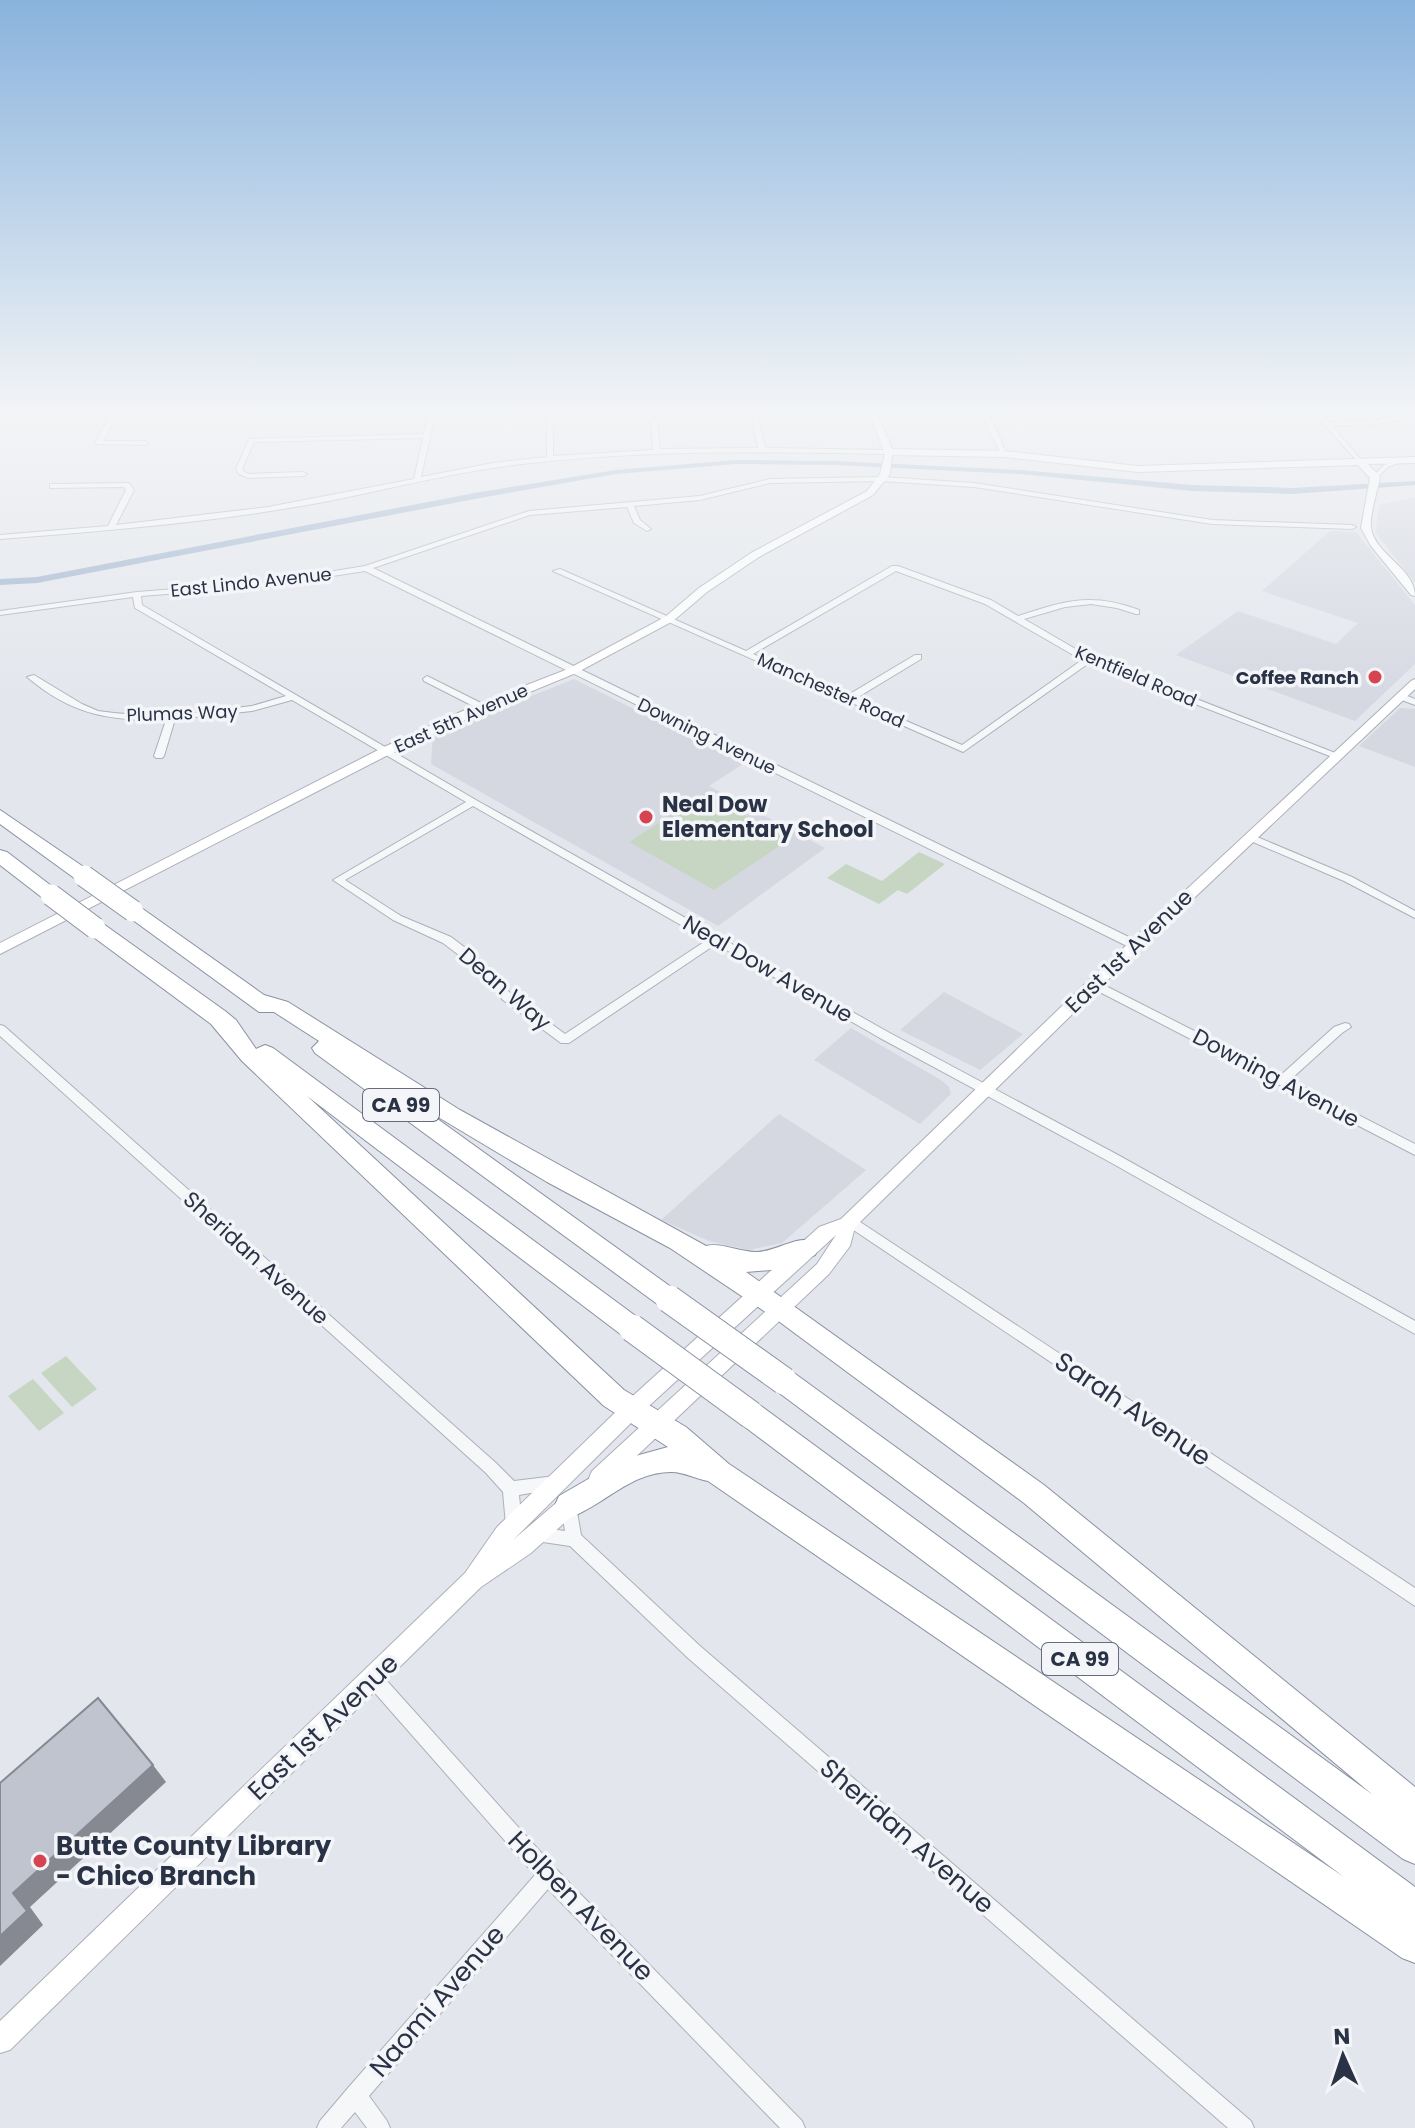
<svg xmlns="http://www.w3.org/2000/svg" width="1415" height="2128" viewBox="0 0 1415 2128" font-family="Poppins,sans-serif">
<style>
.built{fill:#d5d8e1}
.green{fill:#c7d6c3}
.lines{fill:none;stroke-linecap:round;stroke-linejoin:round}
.canal{fill:#9cb1cd;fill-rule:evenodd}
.street-casing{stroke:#acb0ba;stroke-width:2}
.secondary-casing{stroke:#acb0ba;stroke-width:2}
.highway-casing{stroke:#8992a3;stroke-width:2}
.street{fill:#f6f7f9;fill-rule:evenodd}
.secondary{fill:#fff;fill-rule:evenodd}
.highway{fill:#fff;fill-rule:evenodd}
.highway-bridge-far1-casing{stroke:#8992a3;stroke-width:23;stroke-linecap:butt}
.highway-bridge-casing{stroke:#8992a3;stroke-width:29;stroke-linecap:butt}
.highway-bridge-far1{stroke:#fff;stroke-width:21}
.highway-bridge{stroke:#fff;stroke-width:27}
.shaded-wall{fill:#868991}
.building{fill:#c0c4cf;stroke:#868991;stroke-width:2}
.poi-dot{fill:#d54450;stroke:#f3f5f9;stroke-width:3}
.labels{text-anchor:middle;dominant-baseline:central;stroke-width:7;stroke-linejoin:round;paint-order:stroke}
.far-street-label{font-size:18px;fill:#2a3245;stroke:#f3f5f9}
.far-poi-label{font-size:18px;font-weight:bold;fill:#2a3245;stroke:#f3f5f9;text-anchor:end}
.shield{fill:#f3f5f9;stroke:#666c7b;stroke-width:2}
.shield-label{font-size:20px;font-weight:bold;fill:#2a3245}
.poi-label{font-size:22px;font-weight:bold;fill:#2a3245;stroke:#f3f5f9;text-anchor:start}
.street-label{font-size:22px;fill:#2a3245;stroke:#f3f5f9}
.near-street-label{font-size:26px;fill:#2a3245;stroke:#f3f5f9}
.near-poi-label{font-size:26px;font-weight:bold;fill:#2a3245;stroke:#f3f5f9;text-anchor:start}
</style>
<rect width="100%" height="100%" fill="#e3e6ec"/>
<g class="built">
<polygon points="1415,497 1415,583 1375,532 1380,505"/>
<polygon points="1330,531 1356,532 1415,605 1415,664 1355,721 1176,655 1238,611 1336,644 1358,623 1262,591"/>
<polygon points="574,679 743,764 709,786 825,848 718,926 431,764 433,735"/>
<polygon points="1400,708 1415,709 1415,767 1359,746"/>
<polygon points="944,992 1023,1034 980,1070 900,1030"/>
<polygon points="851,1028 941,1080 949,1087 951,1094 920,1124 814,1060"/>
<polygon points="779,1114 866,1170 782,1243 749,1250 709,1241 661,1220"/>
</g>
<g class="green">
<polygon points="704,794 790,839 714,890 629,842"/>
<polygon points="919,852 945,864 907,894 898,890 879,904 827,878 846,864 882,881"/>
<polygon points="66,1356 97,1389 72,1407 41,1373"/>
<polygon points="33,1379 64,1413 39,1431 8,1396"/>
</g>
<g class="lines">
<polygon class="canal" points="736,460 836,461 1020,470 1193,485 1293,488 1415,481 1415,485 1293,494 1193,491 1020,474 836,465 736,464 616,474 480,498 37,583 0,585 0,579 37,577 480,492 616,470"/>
<g class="street-casing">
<g id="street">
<polygon points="90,409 120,409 103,441 145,441 148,443 145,445 96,444 95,443 113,410 0,419 0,415"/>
<path d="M430,409H436L421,477L493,463L547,457V409H553V456L653,450L651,421L654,419L657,421L660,449L758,448L750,409H756L765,448L888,450L891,452V456L888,458L885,454C762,451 643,450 522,464C449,472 379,492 307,505C205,523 103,531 0,539V535L108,526L126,490L124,487L50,488V484H53L129,483L134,490L116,525L268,507L414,479L423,438L254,442L242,469L244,472L249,474L303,472L307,474L303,476L248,478L239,474L236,469L249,439L424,434Z"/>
<polygon points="981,409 985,409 988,413 1242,409 1239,411 990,417 1007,454 1004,456 1001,454 982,415"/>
<polygon points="1310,409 1316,409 1328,422 1377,420 1415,413 1415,417 1377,424 1332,426 1363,462 1364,463 1361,465"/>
<polygon points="1398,460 1403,461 1388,467 1377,478 1373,478 1373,476 1384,465"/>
<path d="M881,477L974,483L1212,520L1352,525L1356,527L1352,529L1212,524L974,487L881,481L770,483L700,500L634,506L640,520L651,529L647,531L634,523L627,507L530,515L373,568L1139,942L1140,945L1139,948H1131L365,571L267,586L141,596L142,605L476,800L888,1032L1118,1155L1415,1321V1334L1108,1161L880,1038L716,944L569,1043H561L503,1000L468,962L443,943L393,920L333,880L466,802L292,700L252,711L175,719L164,756L162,758H156L154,756L166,720C109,721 72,715 27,677L34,675L82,704L98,711L114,713L137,715L195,713L252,706L286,696L135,608L133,597L0,615V611L137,592L267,582L365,566L529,511L700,496L770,479ZM473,806L707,940L565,1034L511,994L476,956L451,937L401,916L345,880Z"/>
<path d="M892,566H898L991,600L1018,616C1065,601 1090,592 1139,610V614H1136L1117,608L1091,604L1065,607L1024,619L1091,658L1343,756L1341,758H1335L1089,663L963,752L553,571L560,569L746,651ZM896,571L985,604L1082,660L962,745L855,699L921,659V655H915L848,695L753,654Z"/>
<polygon points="427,676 485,705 486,707 482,710 479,709 424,681 423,679"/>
<polygon points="1402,694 1415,699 1415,705 1399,699 1398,697"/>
<polygon points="1250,834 1352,877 1415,911 1415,918 1344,881 1246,839 1246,835"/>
<polygon points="1094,980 1281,1075 1334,1027 1345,1023 1349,1024 1351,1027 1342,1033 1290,1080 1415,1144 1415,1155 1090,987 1088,984 1090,981"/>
<polygon points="0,1025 4,1026 496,1463 514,1481 555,1476 560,1478 563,1483 560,1488 519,1495 522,1525 520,1530 514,1532 508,1530 506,1525 503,1492 486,1473 0,1036"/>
<polygon points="851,1216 1415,1588 1415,1606 846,1225 844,1221 846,1217"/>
<polygon points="569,1498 575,1500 581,1535 700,1646 1251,2121 1254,2128 1228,2128 688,1658 570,1546 529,1540 527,1535 529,1530 535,1527 565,1531 561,1505 563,1500"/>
<polygon points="373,1669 379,1672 555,1868 802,2121 805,2128 780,2128 548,1889 369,2096 387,2121 390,2128 367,2128 355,2112 341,2128 317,2128 320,2121 348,2088 535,1875 367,1684 364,1678 367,1672"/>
</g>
</g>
<g class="secondary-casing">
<g id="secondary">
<path d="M868,409H876L892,449L1004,451L1138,466L1415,457V463L1368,464L1380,477C1378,489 1369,516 1371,528C1375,555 1415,568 1415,596L1411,595L1371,546L1361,528L1370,478L1358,465L1138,472L1004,457L892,455L890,474L873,495L759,557L707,592L673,621L576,673L486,710L392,753L0,954V943L384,747L478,704L568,669L665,617L699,588L751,553L867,491L880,474L885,454Z"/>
<polygon points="1415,679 1415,689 1099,988 855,1227 850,1246 829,1274 606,1485 599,1487 592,1485 589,1478 592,1471 817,1264 836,1235 639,1415 513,1540 569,1492 576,1489 583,1492 586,1499 583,1506 531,1553 481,1587 10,2050 0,2053 0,2021 465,1573 497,1527 625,1403 819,1227 841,1219 1089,980 1411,681"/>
</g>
</g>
<g class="highway-casing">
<g id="highway">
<polygon points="0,810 91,872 94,876 91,880 77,880 0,824"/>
<polygon points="0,850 7,852 58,891 61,895 58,899 44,899 0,865"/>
<path d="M133,905L140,907L264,995L288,1002L460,1110L706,1246C721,1242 741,1253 758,1252C777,1251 797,1235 815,1241L818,1248L815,1255L771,1270L746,1272L1044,1485L1415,1787V1864L1403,1859L774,1389L771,1381L774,1373L784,1369L794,1373L1373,1795L1024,1503L773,1317L670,1248L547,1182L418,1105L678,1292L682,1299L678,1306L669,1310L660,1306L315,1053L312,1048L319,1041L274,1012H259L126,915L123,911L126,907Z"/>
<path d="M95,922L102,923L225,1011L236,1020L256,1049L265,1045L273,1048L641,1320L645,1328L641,1336L632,1339L623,1336L307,1096L624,1390L686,1427L729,1464L1344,1877L741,1424L737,1415L741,1406L751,1403L761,1406L1415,1887V1963L1402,1958L708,1481C696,1479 684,1472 672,1472C632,1471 604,1505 569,1518L559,1514L555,1505L559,1496L621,1460L668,1447L604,1406L242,1061L211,1024L88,933L85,928L88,923Z"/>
</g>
</g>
<use href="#street" class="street"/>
<use href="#secondary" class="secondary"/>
<use href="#highway" class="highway"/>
<g class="highway-bridge-far1-casing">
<g id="highway-bridge-far1">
<polyline points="84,876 133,911"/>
<polyline points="51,895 95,928"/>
</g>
</g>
<g class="highway-bridge-casing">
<g id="highway-bridge">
<polyline points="669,1299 784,1381"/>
<polyline points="632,1328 751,1415"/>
</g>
</g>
<use href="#highway-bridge-far1" class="highway-bridge-far1"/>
<use href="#highway-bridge" class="highway-bridge"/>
</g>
<polygon class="shaded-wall" points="153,1765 166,1782 30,1907 43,1925 0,1966 0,1936 13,1893"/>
<polygon class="building" points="98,1698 153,1765 13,1893 27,1911 0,1936 0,1783"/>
<linearGradient id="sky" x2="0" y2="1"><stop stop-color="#89b3dd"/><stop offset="0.58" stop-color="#f2f4f6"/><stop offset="1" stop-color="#f2f4f6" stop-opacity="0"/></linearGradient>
<rect width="1415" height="706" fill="url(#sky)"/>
<g class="poi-dot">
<circle cx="1375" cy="677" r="8"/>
<circle cx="646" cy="817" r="8"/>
<circle cx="40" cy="1861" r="8"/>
</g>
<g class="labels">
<g class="far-street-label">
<text transform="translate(251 582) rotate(-6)">East Lindo Avenue</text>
<text transform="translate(1136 676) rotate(23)">Kentfield Road</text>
<text transform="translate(831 690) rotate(24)">Manchester Road</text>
<text transform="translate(182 713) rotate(-2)">Plumas Way</text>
<text transform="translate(461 718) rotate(-24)">East 5th Avenue</text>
<text transform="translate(707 736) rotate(26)">Downing Avenue</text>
</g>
<g class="far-poi-label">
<text x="1359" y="677">Coffee Ranch</text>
</g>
<g class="shield">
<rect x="363" y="1089" width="76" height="32" rx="6"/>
<rect x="1042" y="1643" width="76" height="32" rx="6"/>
</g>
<g class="shield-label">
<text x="401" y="1105">CA 99</text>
<text x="1080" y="1659">CA 99</text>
</g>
<g class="poi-label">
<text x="662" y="804">Neal Dow<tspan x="662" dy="25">Elementary School</tspan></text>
</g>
<g class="street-label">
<text transform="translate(1129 951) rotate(-44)">East 1st Avenue</text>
<text transform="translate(768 969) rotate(30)">Neal Dow Avenue</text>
<text transform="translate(505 989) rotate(41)">Dean Way</text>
<text transform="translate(1276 1078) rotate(28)">Downing Avenue</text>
<text transform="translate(256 1258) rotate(42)">Sheridan Avenue</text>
</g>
<g class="near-street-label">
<text transform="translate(1133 1409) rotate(34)">Sarah Avenue</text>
<text transform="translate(323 1727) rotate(-44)">East 1st Avenue</text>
<text transform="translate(907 1836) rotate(41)">Sheridan Avenue</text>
<text transform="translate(581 1906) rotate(46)">Holben Avenue</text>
<text transform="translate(437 2001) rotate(-49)">Naomi Avenue</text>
</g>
<g class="near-poi-label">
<text x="56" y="1846">Butte County Library<tspan x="56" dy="30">- Chico Branch</tspan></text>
</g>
</g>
<g transform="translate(1343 2056) rotate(357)" stroke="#f3f5f9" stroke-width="6" paint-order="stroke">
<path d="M0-6L14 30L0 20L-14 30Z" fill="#2a3245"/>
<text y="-12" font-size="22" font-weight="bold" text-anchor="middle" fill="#2a3245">N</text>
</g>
</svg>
